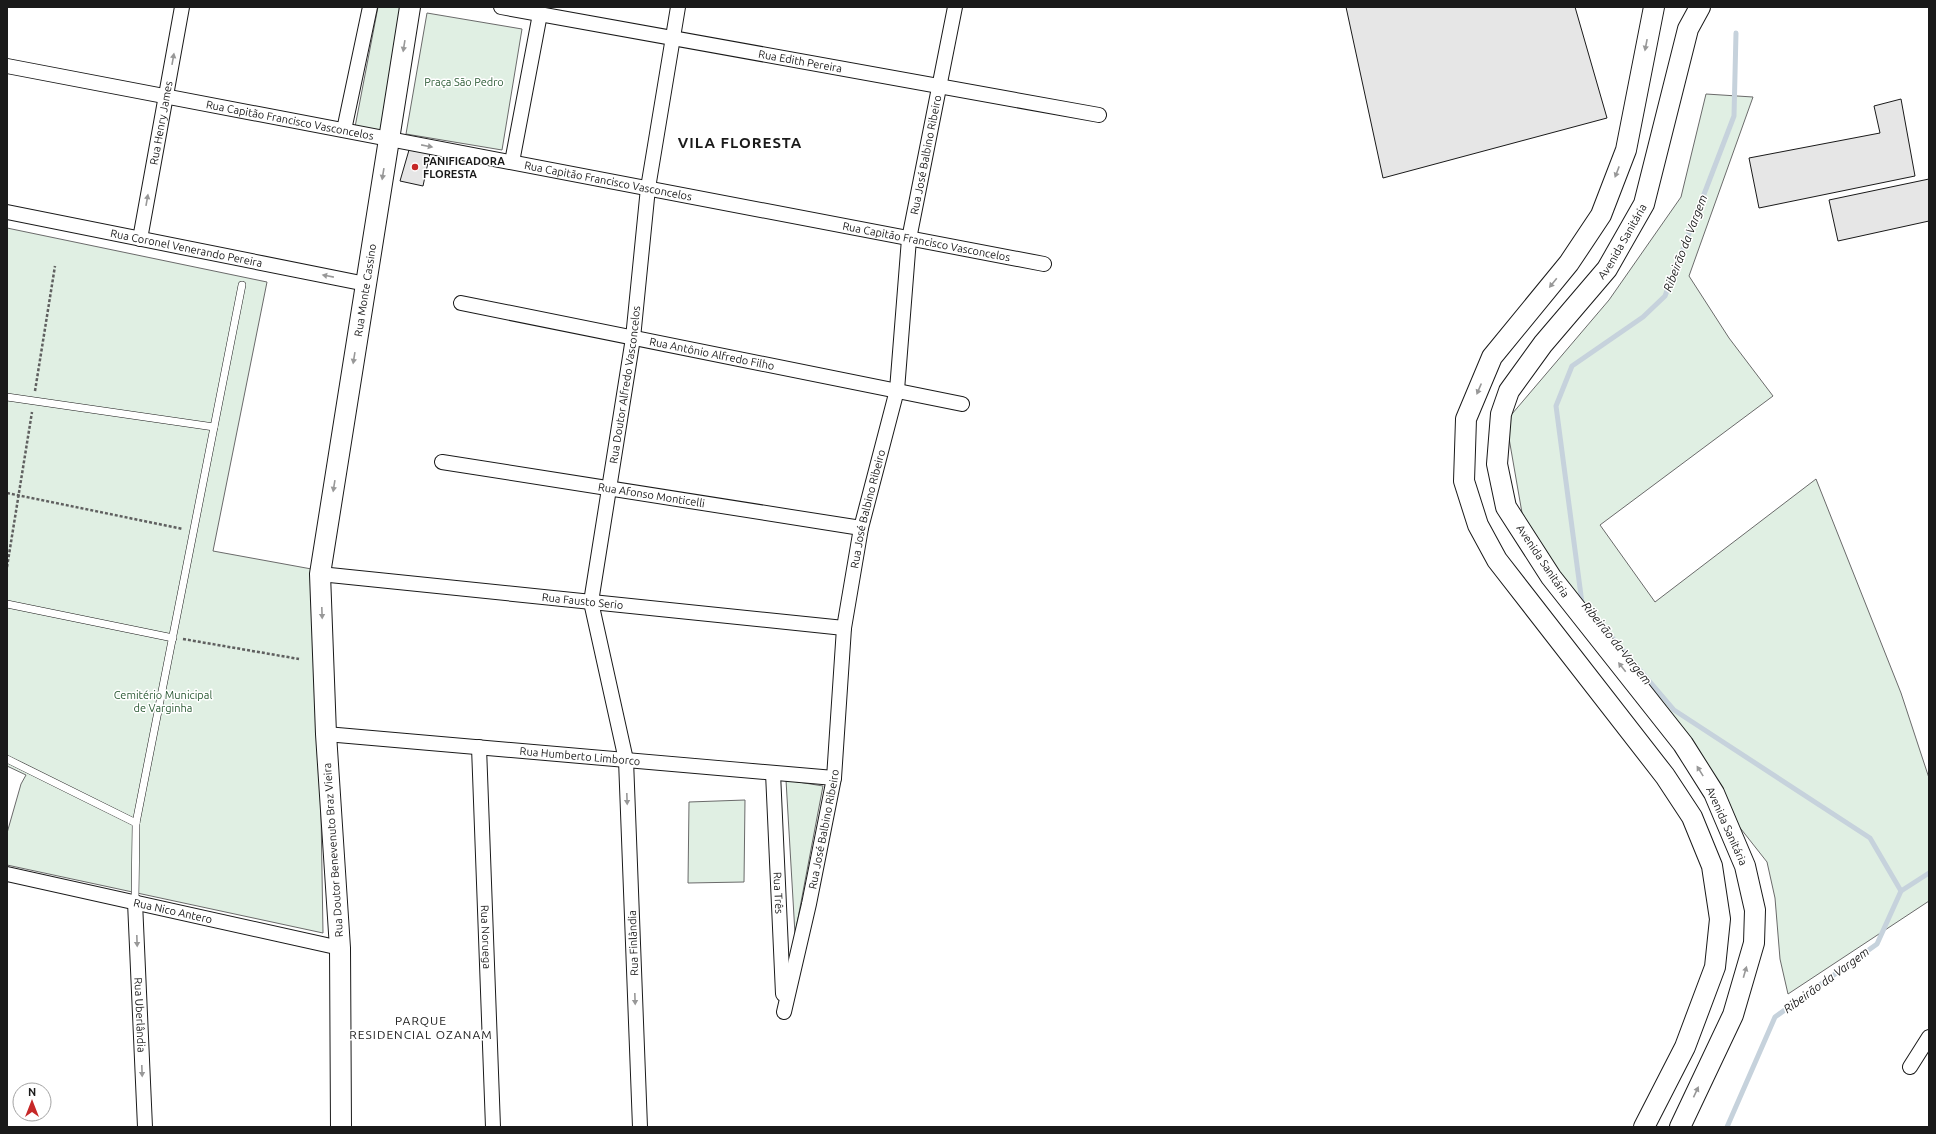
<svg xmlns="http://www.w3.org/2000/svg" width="1936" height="1134" viewBox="0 0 1936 1134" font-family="Ubuntu,sans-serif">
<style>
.green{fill:#e0efe3;stroke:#6a6a6a}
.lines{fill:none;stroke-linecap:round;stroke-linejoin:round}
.stream{stroke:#c6d2dc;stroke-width:5}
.building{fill:#e6e6e6;stroke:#1a1a1a}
.lane-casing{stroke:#1a1a1a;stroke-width:8}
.street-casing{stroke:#1a1a1a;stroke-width:16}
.secondary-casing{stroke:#1a1a1a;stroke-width:22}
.path{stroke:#5f5f5f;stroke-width:2.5;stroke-dasharray:3 2;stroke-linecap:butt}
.lane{stroke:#fff;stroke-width:7}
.street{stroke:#fff;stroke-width:14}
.secondary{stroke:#fff;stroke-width:20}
.oneway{fill:#989898}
.poi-dot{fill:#c62828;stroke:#fff;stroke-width:1.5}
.labels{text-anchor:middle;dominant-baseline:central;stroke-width:3;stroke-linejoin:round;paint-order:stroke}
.street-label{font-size:11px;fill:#1a1a1a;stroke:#fff}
.park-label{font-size:11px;fill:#2b5a34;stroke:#fff}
.poi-label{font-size:11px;font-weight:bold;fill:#1a1a1a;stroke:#fff;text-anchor:start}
.water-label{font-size:12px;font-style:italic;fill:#1a1a1a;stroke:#fff}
.neighbourhood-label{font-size:12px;letter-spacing:1px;fill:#1a1a1a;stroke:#fff}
.district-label{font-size:15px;font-weight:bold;letter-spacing:1px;fill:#1a1a1a;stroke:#fff}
</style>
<rect width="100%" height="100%" fill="#fff"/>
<g class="green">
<polygon points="378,7 404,7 380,132 355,127"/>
<polygon points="427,13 522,29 502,150 406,134"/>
<polygon points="1706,94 1753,97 1689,276 1729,338 1773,396 1600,525 1655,602 1816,479 1901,693 1929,778 1929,901 1788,994 1780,959 1775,898 1767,862 1619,674 1529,553 1506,421 1609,300 1681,197"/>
<polygon points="7,228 267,282 213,551 317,570 323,933 7,865 7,833 21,784 26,775 7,766"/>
<polygon points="786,780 823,786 795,934"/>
<polygon points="745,800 744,882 688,883 689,802"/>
</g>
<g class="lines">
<g class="stream">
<polyline points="1584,605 1582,603 1556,406 1572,366 1643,317 1665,296 1734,116 1736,33"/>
<polyline points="1610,635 1674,710 1870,838 1901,891 1877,944 1775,1017 1727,1127"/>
<polyline points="1901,891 1929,873"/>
</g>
</g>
<g class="building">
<polygon points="1346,7 1575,7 1607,118 1383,178"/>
<polygon points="1901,99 1915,176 1759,208 1749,158 1880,133 1874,106"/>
<polygon points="409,150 430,153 423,186 400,181"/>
<polygon points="1929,179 1929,221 1838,241 1829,200"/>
</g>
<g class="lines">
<g class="lane-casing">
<g id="lane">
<polyline points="7,397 214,427"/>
<polyline points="7,604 173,638"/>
<polyline points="7,759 136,823"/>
<polyline points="135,902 136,823 242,285"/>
</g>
</g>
<g class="street-casing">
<g id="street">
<path id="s1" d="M501,7L1099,115"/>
<path id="s2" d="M7,66L1044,264"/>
<polyline points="344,130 370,7"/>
<polyline points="512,162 540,14"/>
<path id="s3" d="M7,212L366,284"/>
<path id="s4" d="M140,239L182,7"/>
<path id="s5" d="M461,303L962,404"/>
<path id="s6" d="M442,462L861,528"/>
<path id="s7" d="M320,574L844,628"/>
<path id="s8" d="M326,734L834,778"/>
<path id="s9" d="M479,747L493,1127"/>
<path id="s10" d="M773,773L783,994"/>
<path id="s11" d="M7,874L340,948"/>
<path id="s12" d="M135,902L145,1127"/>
<path id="s13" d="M784,1012L809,904L834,778L844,628L861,528L897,390L909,239L955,7"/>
<polyline points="1910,1067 1929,1037"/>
<path id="s14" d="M640,1127L626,760L591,602L633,338L648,188L678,7"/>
</g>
</g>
<g class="secondary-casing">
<g id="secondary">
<path id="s15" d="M341,1127L340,948L326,734L320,574L410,7"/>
<polyline points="1644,1127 1685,1047 1715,967 1720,919 1712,866 1692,817 1665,776 1497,560 1478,525 1464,481 1466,419 1492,357 1569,263 1601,215 1626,150 1654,7"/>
<path id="s16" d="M1680,1127L1733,1015L1754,943L1755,910L1745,866L1714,793L1683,744L1551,577L1506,507L1497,464L1501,414L1509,391L1543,344L1607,269L1644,204L1688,29L1700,7"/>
</g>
</g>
<g class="path">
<polyline points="35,391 55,266"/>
<polyline points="7,493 183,529"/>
<polyline points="7,567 32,412"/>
<polyline points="183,639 299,659"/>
</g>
<use href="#lane" class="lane"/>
<use href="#street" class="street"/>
<use href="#secondary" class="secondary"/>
</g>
<defs><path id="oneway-solid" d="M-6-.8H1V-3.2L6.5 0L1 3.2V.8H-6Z"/></defs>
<g class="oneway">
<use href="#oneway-solid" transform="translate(1646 45) rotate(101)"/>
<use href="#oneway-solid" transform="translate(404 46) rotate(99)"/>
<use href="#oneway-solid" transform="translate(173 59) rotate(-80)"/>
<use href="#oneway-solid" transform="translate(427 146) rotate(11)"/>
<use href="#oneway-solid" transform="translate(1617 172) rotate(111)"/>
<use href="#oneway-solid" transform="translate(383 174) rotate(99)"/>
<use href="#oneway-solid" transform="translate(147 200) rotate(-80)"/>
<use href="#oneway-solid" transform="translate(328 276) rotate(-169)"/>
<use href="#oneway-solid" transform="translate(1553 283) rotate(129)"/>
<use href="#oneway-solid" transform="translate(354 358) rotate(99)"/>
<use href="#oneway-solid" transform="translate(1479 389) rotate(113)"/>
<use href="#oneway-solid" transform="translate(334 486) rotate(99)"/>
<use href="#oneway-solid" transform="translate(322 613) rotate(88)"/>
<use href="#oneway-solid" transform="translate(1622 667) rotate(-128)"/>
<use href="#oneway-solid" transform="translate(1700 771) rotate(-122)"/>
<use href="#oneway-solid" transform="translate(627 799) rotate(88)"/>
<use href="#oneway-solid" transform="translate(137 941) rotate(88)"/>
<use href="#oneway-solid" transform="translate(1745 972) rotate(-74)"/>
<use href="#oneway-solid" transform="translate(635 999) rotate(88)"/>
<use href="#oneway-solid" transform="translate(142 1071) rotate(88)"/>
<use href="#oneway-solid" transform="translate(1696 1092) rotate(-65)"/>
</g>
<circle class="poi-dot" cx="415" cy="167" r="4"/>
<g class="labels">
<g class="street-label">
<text stroke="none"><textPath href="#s1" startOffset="304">Rua Edith Pereira</textPath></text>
<text stroke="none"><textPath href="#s2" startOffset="288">Rua Capitão Francisco Vasconcelos</textPath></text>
<text stroke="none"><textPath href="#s4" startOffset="118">Rua Henry James</textPath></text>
<text stroke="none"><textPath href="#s13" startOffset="871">Rua José Balbino Ribeiro</textPath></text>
<text stroke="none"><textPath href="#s2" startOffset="612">Rua Capitão Francisco Vasconcelos</textPath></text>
<text stroke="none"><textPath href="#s16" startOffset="1017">Avenida Sanitária</textPath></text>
<text stroke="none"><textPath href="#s2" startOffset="936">Rua Capitão Francisco Vasconcelos</textPath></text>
<text stroke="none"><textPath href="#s3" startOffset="183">Rua Coronel Venerando Pereira</textPath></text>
<text stroke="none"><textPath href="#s15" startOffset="841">Rua Monte Cassino</textPath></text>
<text stroke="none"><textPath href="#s5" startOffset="256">Rua Antônio Alfredo Filho</textPath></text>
<text stroke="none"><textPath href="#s14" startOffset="749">Rua Doutor Alfredo Vasconcelos</textPath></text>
<text stroke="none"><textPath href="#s6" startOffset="212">Rua Afonso Monticelli</textPath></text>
<text stroke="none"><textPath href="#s13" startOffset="511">Rua José Balbino Ribeiro</textPath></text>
<text transform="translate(1543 561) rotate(56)">Avenida Sanitária</text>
<text stroke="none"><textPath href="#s7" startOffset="264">Rua Fausto Serio</textPath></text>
<text stroke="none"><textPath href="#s8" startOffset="255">Rua Humberto Limborco</textPath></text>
<text transform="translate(1727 826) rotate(66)">Avenida Sanitária</text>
<text stroke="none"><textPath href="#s13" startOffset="187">Rua José Balbino Ribeiro</textPath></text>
<text transform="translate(333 850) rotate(-94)">Rua Doutor Benevenuto Braz Vieira</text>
<text stroke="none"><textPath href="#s10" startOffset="120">Rua Três</textPath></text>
<text stroke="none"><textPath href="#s11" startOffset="170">Rua Nico Antero</textPath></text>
<text stroke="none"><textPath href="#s9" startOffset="190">Rua Noruega</textPath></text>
<text transform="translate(633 943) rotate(-92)">Rua Finlândia</text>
<text stroke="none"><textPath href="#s12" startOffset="113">Rua Uberlândia</textPath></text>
</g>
<g class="park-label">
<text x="464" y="82">Praça São Pedro</text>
<text x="163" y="695">Cemitério Municipal<tspan x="163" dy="13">de Varginha</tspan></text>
</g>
<g class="poi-label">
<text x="423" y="161">PANIFICADORA<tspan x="423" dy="13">FLORESTA</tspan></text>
</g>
<g class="water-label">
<text transform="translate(1685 243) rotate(-69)">Ribeirão da Vargem</text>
<text transform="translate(1617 643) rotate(51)">Ribeirão da Vargem</text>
<text transform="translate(1826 980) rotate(-36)">Ribeirão da Vargem</text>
</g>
<g class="neighbourhood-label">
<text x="421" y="1020">PARQUE<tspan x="421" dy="14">RESIDENCIAL OZANAM</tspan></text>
</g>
<g class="district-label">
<text x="740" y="142">VILA FLORESTA</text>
</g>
</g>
<rect width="1936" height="1134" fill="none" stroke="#1a1a1a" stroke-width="16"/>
<g transform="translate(32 1102)"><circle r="19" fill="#ffffff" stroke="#a3a3a3"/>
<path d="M0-3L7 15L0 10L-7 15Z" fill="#c62828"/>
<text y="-6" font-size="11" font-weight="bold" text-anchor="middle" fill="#1a1a1a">N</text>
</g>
</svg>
